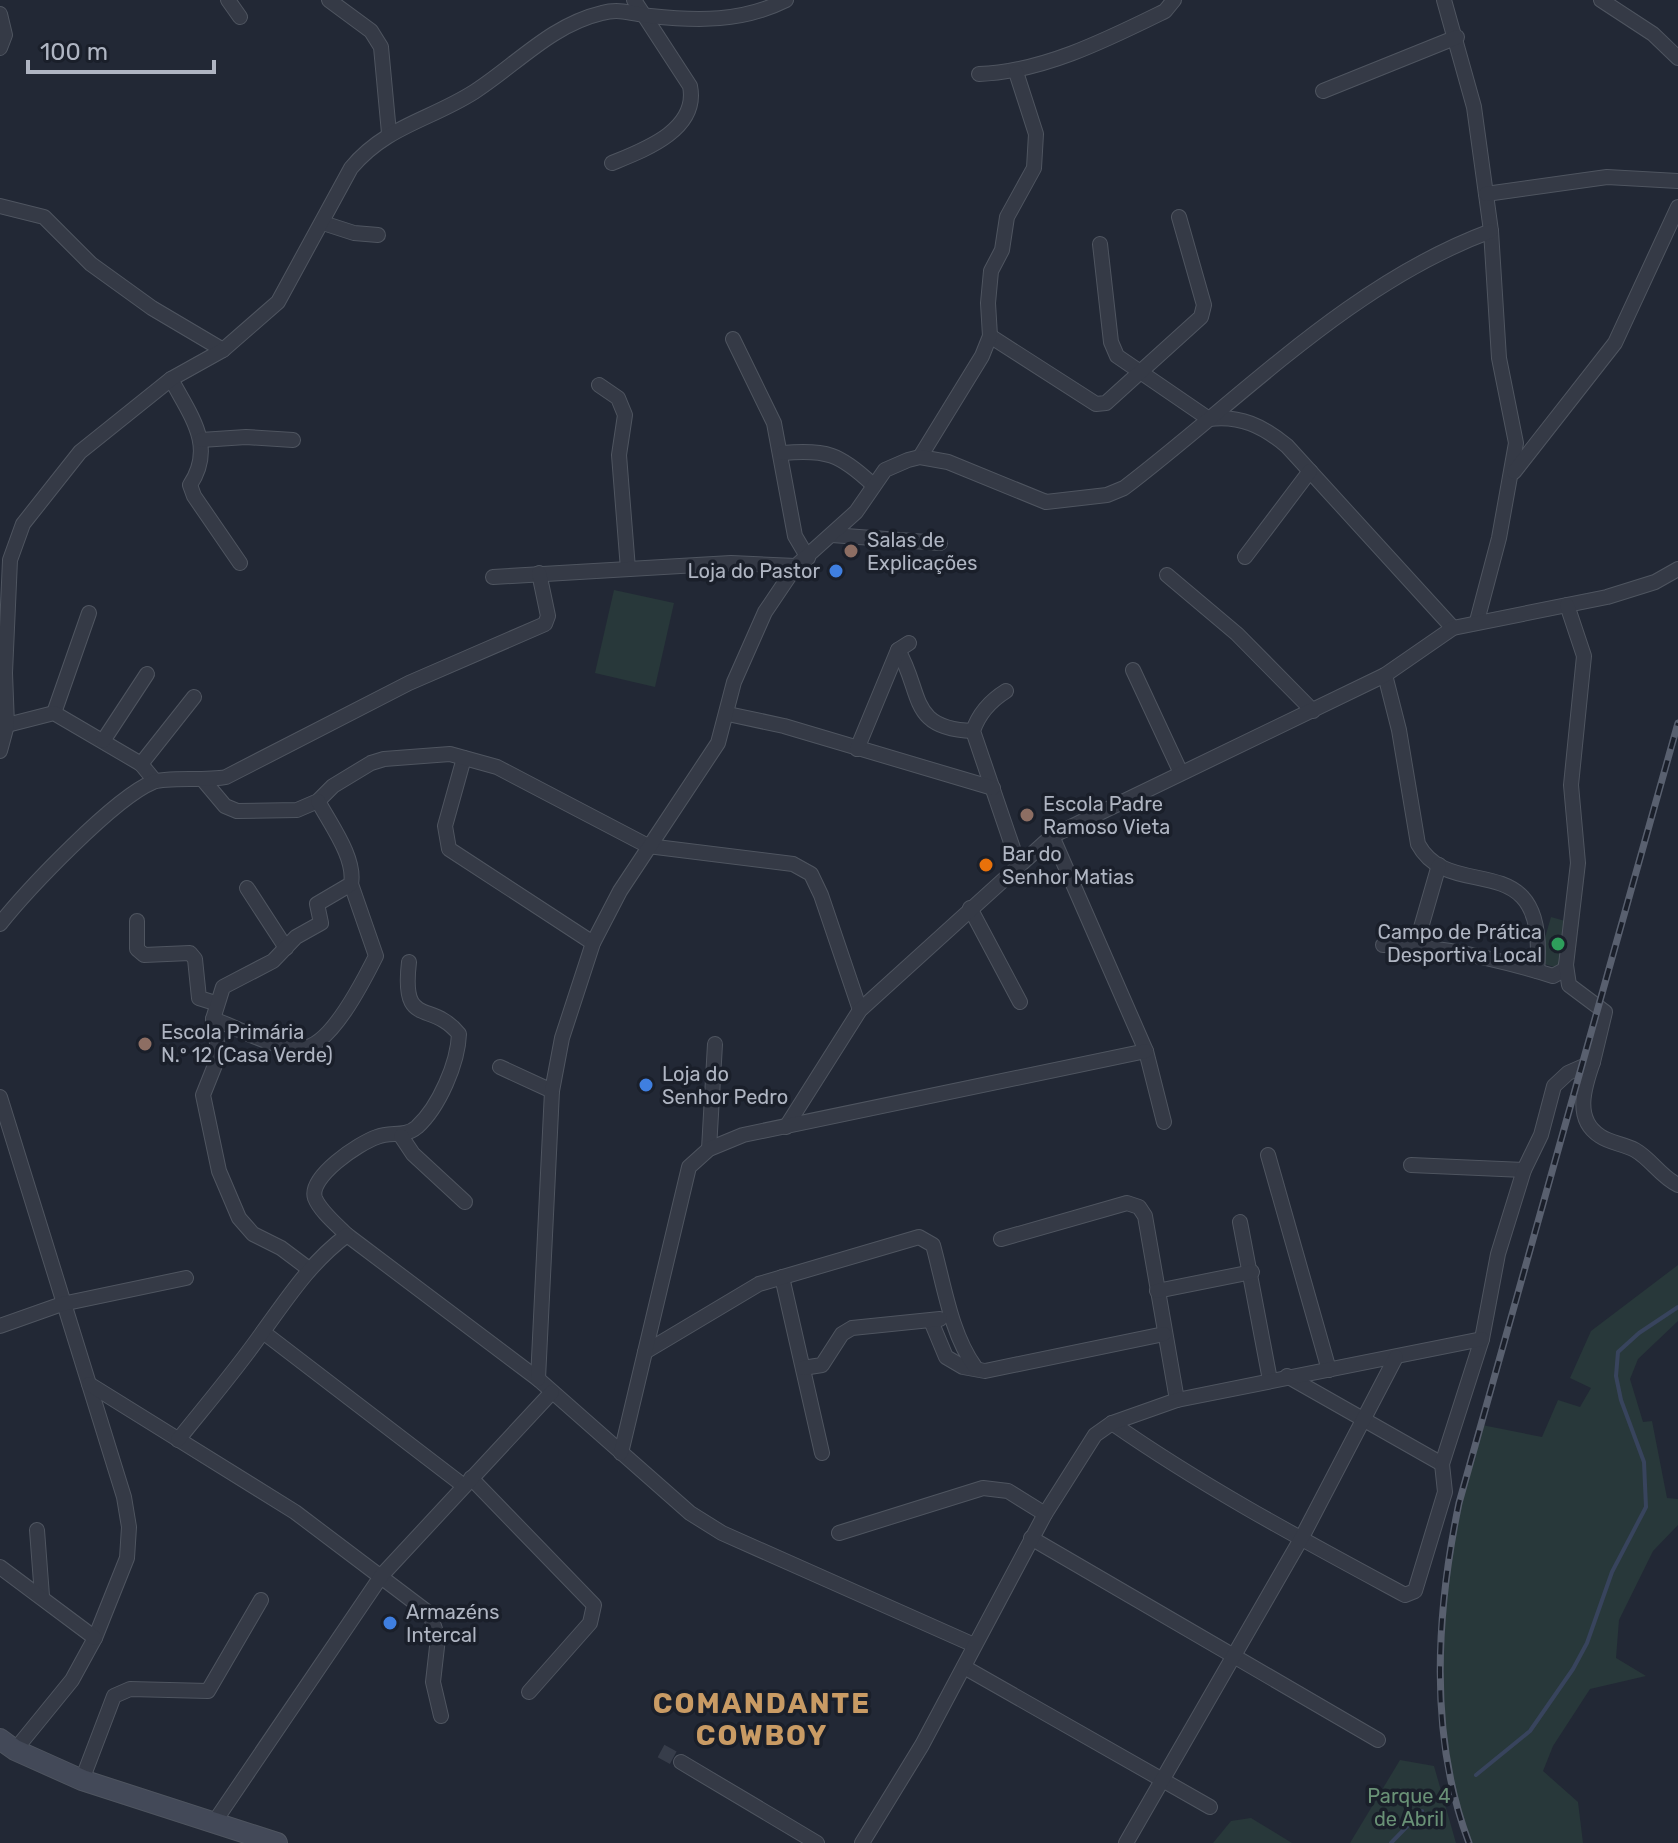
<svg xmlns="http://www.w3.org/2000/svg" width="1678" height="1843" viewBox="0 0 1678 1843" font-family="Rubik,sans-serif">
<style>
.green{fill:#28383a}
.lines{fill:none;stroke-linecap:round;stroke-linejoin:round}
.stream{stroke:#38445d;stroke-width:4}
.minor-tunnel{stroke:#373d4a;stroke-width:14;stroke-dasharray:14 7;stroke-linecap:butt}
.minor-casing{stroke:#4f5560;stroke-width:16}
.secondary-casing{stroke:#4f5560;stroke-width:22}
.minor{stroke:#353a46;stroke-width:14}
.secondary{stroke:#434958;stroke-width:20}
.rail-casing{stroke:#59606f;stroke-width:7}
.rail{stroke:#1a1f2a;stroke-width:4;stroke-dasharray:12;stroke-linecap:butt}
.education-dot{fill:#8d6e63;stroke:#1a1f2a;stroke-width:3}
.shop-dot{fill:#3f7fe0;stroke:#1a1f2a;stroke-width:3}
.food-dot{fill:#e8710a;stroke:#1a1f2a;stroke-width:3}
.leisure-dot{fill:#2e9e5b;stroke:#1a1f2a;stroke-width:3}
.labels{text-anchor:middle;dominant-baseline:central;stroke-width:7;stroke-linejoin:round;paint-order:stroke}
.poi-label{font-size:20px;fill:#afb5c2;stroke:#1a1f2a;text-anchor:start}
.park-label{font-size:20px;fill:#699176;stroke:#1a1f2a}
.district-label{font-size:28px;font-weight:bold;letter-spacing:2px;fill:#c99b64;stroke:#1a1f2a}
</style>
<rect width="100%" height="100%" fill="#222835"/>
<g class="green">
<polygon points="614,590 674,603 655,687 595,673"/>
<polygon points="1551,917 1579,925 1564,970 1538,962"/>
<path d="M1678,1265V1321L1638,1359L1630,1379L1643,1422L1652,1421L1667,1498L1678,1499V1525L1653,1551L1619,1620L1616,1658L1646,1676L1590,1689L1553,1746L1543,1771L1578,1802L1583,1843H1469C1417,1707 1442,1560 1482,1425L1542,1437L1558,1400L1580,1407L1591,1388L1570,1378L1591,1331Z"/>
<polygon points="1400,1760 1434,1766 1456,1843 1350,1843"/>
<polygon points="1251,1818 1292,1843 1213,1843 1231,1821"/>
</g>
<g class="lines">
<g class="stream">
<polyline points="1476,1775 1530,1731 1573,1669 1587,1643 1612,1572 1646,1507 1644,1462 1621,1400 1616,1376 1618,1352 1639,1333 1678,1307"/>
<polyline points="1391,1843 1422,1811"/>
</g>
<polyline class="minor-tunnel" points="661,1751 681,1762"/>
<g class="minor-casing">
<g id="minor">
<polyline points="228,0 240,17"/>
<polyline points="329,0 371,31 381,47 389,133"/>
<polyline points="1444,0 1474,107 1491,231 1499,358 1516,443 1499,538 1477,621"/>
<polyline points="1601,0 1653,34 1678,58"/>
<polyline points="0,14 5,35 0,48"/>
<path d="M979,74C1043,72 1108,39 1165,11L1174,0"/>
<polyline points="1323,91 1457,37"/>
<path d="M612,163C644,150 699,130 690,86L634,0"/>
<polyline points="1486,194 1607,177 1678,181"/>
<polyline points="0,206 44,217 91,264 152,308 223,350"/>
<polyline points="323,223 354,233 378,235"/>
<path d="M1100,244L1111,342L1117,356L1209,419C1240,415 1263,426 1287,446L1453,628"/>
<polyline points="990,336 1096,404 1106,403 1201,317 1204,305 1179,217"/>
<polyline points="733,339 774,423 795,536 808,558"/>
<path d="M171,379C190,415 216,446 190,485L194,496L240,563"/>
<polyline points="599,385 618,398 625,415 619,455 628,569"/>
<polyline points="201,440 246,437 293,440"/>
<path d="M783,453C826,449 840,454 872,484"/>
<polyline points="920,457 982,356 990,336 988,303 991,271 1002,250 1007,217 1034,168 1036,134 1016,72"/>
<polyline points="1514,472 1615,343 1678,207"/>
<polyline points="832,535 940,543"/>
<polyline points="1245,557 1310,471"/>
<polyline points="1167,575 1237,634 1313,711"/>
<polyline points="493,577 731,563 796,566"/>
<path d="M898,650C923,693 908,729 973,731"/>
<polyline points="1133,670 1181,773"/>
<path d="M1385,675L1399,730L1418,844C1451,906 1549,840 1537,971"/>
<path d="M1006,691C990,701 979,713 973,731L1018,863"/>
<polyline points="54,713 89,613"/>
<polyline points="728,714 784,726 993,788"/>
<polyline points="7,725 54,713 141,764"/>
<polyline points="103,741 147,674"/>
<polyline points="857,749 898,650 909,643"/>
<path d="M0,751L7,725L5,673L10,560L23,524L80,452L171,379L223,350L278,302L351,168C386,126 430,120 474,92C516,65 551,25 602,13C620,8 633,14 650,16C698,21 742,22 786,0"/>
<polyline points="464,758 445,826 449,849 593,943"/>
<polyline points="155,781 141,764 194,697"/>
<polyline points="204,781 225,806 237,811 297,810 318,801 333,786 371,763 384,759 450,754 497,767 648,846 793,864 811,874 821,895 860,1010"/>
<polyline points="1052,836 1146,1051 1164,1122"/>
<polyline points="247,888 286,948"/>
<polyline points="970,908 1020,1002"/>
<polyline points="137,921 137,949 144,955 190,953 195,959 199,998 215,1003"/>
<path d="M0,924C27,890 114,798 153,782C166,777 206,781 226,777L409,683L545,624L548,616L539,573"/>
<path d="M1383,945C1440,945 1498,959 1553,976L1564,970L1566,965"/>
<polyline points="1416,945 1439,865"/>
<path d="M409,962C401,1030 431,999 459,1034C458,1063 439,1107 417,1127C404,1138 391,1131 377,1137C359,1143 308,1177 315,1198C320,1211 337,1225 347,1235L538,1379L690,1513L722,1533L974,1645"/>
<path d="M213,1019C239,1028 273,1049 301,1048C330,1048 364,980 376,956L351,884"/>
<path d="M1593,1062C1585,1085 1573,1119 1600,1136C1610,1143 1624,1144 1635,1150C1651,1159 1661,1177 1678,1185"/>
<polyline points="500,1067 552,1091"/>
<polyline points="0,1097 124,1497 129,1527 127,1558 95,1638 72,1680 15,1750"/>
<polyline points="786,1127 860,1010 1052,836 1385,675 1453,628 1607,597 1655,582 1678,569"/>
<polyline points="401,1136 413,1154 465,1202"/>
<polyline points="709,1149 715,1044"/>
<polyline points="1268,1155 1329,1370"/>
<polyline points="1411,1165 1524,1170"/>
<polyline points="1240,1222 1270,1380"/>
<polyline points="1001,1239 1127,1203 1139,1207 1145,1216 1177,1400"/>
<path d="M309,1269L281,1248L253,1234L239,1218L219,1171L203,1095L219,1055L213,1019L223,987L273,961L296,937L321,923L317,904L351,884C356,858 330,824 318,801"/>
<polyline points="782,1277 822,1453"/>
<polyline points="1157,1291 1252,1272"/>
<polyline points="931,1321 946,1357 963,1367 985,1371 1164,1334"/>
<polyline points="0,1326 62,1304 186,1278"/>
<polyline points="263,1332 464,1486"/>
<path d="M645,1352L759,1284L919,1237L933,1245C944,1285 951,1334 975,1367"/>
<polyline points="803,1368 822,1365 842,1334 852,1328 940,1319"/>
<polyline points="1287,1376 1442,1464"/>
<path d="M538,1379L552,1091L562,1038L593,943L620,891L718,743L734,682L765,612L796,566L856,512L885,470L908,460L920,457L948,462L1046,502L1107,495L1124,488C1241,399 1350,283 1491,231"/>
<polyline points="89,1384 295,1512 430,1614 438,1638 433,1682 441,1716"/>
<path d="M1112,1423C1205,1488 1305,1541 1405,1595L1415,1591L1445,1492L1442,1464L1482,1339L1498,1254L1524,1170L1541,1135L1554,1086L1568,1073L1593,1062L1605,1012L1569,985L1566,965L1578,863L1571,785L1584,656L1567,605"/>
<path d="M178,1440C206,1405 236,1370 262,1333C289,1296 310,1263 347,1235"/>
<polyline points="621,1453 689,1167 709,1149 743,1135 1146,1051"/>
<polyline points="471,1478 594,1605 590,1623 529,1692"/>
<polyline points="37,1530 42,1596"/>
<polyline points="839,1533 983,1488 1008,1491 1045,1514"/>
<polyline points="1031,1538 1378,1740"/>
<polyline points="0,1567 95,1638"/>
<polyline points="964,1667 1210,1807"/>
<polyline points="681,1762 817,1843"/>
<polyline points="82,1780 114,1696 130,1689 208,1691 261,1600"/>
<polyline points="213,1824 382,1575 552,1392"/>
<polyline points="862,1843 922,1745 1045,1514 1095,1435 1112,1423 1177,1400 1482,1339"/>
<polyline points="1126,1843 1301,1539 1396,1357"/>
</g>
</g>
<g class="secondary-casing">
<polyline id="secondary" points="0,1739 15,1750 82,1780 277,1843"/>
</g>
<use href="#minor" class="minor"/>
<use href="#secondary" class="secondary"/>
<g class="rail-casing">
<path id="rail" d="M1469,1843C1428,1735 1436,1614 1459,1503L1678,723"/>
</g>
<use href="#rail" class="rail"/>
</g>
<g class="education-dot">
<circle cx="851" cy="551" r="8"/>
<circle cx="1027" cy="815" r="8"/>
<circle cx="145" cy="1044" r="8"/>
</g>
<g class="shop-dot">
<circle cx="836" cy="571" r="8"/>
<circle cx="646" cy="1085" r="8"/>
<circle cx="390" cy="1623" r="8"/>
</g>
<circle class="food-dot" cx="986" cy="865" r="8"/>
<circle class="leisure-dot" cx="1558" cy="944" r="8"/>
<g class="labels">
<g class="poi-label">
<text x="867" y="540">Salas de<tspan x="867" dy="23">Explicações</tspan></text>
<text x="820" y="571" text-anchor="end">Loja do Pastor</text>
<text x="1043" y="804">Escola Padre<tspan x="1043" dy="23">Ramoso Vieta</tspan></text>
<text x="1002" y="854">Bar do<tspan x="1002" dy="23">Senhor Matias</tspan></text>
<text x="1542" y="932" text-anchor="end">Campo de Prática<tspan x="1542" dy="23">Desportiva Local</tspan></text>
<text x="161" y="1032">Escola Primária<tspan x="161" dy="23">N.º 12 (Casa Verde)</tspan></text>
<text x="662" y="1074">Loja do<tspan x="662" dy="23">Senhor Pedro</tspan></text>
<text x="406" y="1612">Armazéns<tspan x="406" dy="23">Intercal</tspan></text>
</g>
<g class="park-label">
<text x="1409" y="1796">Parque 4<tspan x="1409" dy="23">de Abril</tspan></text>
</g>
<g class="district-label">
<text x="762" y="1703">COMANDANTE<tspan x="762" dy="32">COWBOY</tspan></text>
</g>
</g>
<path d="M28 60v12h186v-12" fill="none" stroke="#afb5c2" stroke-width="4"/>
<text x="40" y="60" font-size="24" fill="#afb5c2" stroke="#1a1f2a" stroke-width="6" paint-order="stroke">100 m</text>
</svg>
